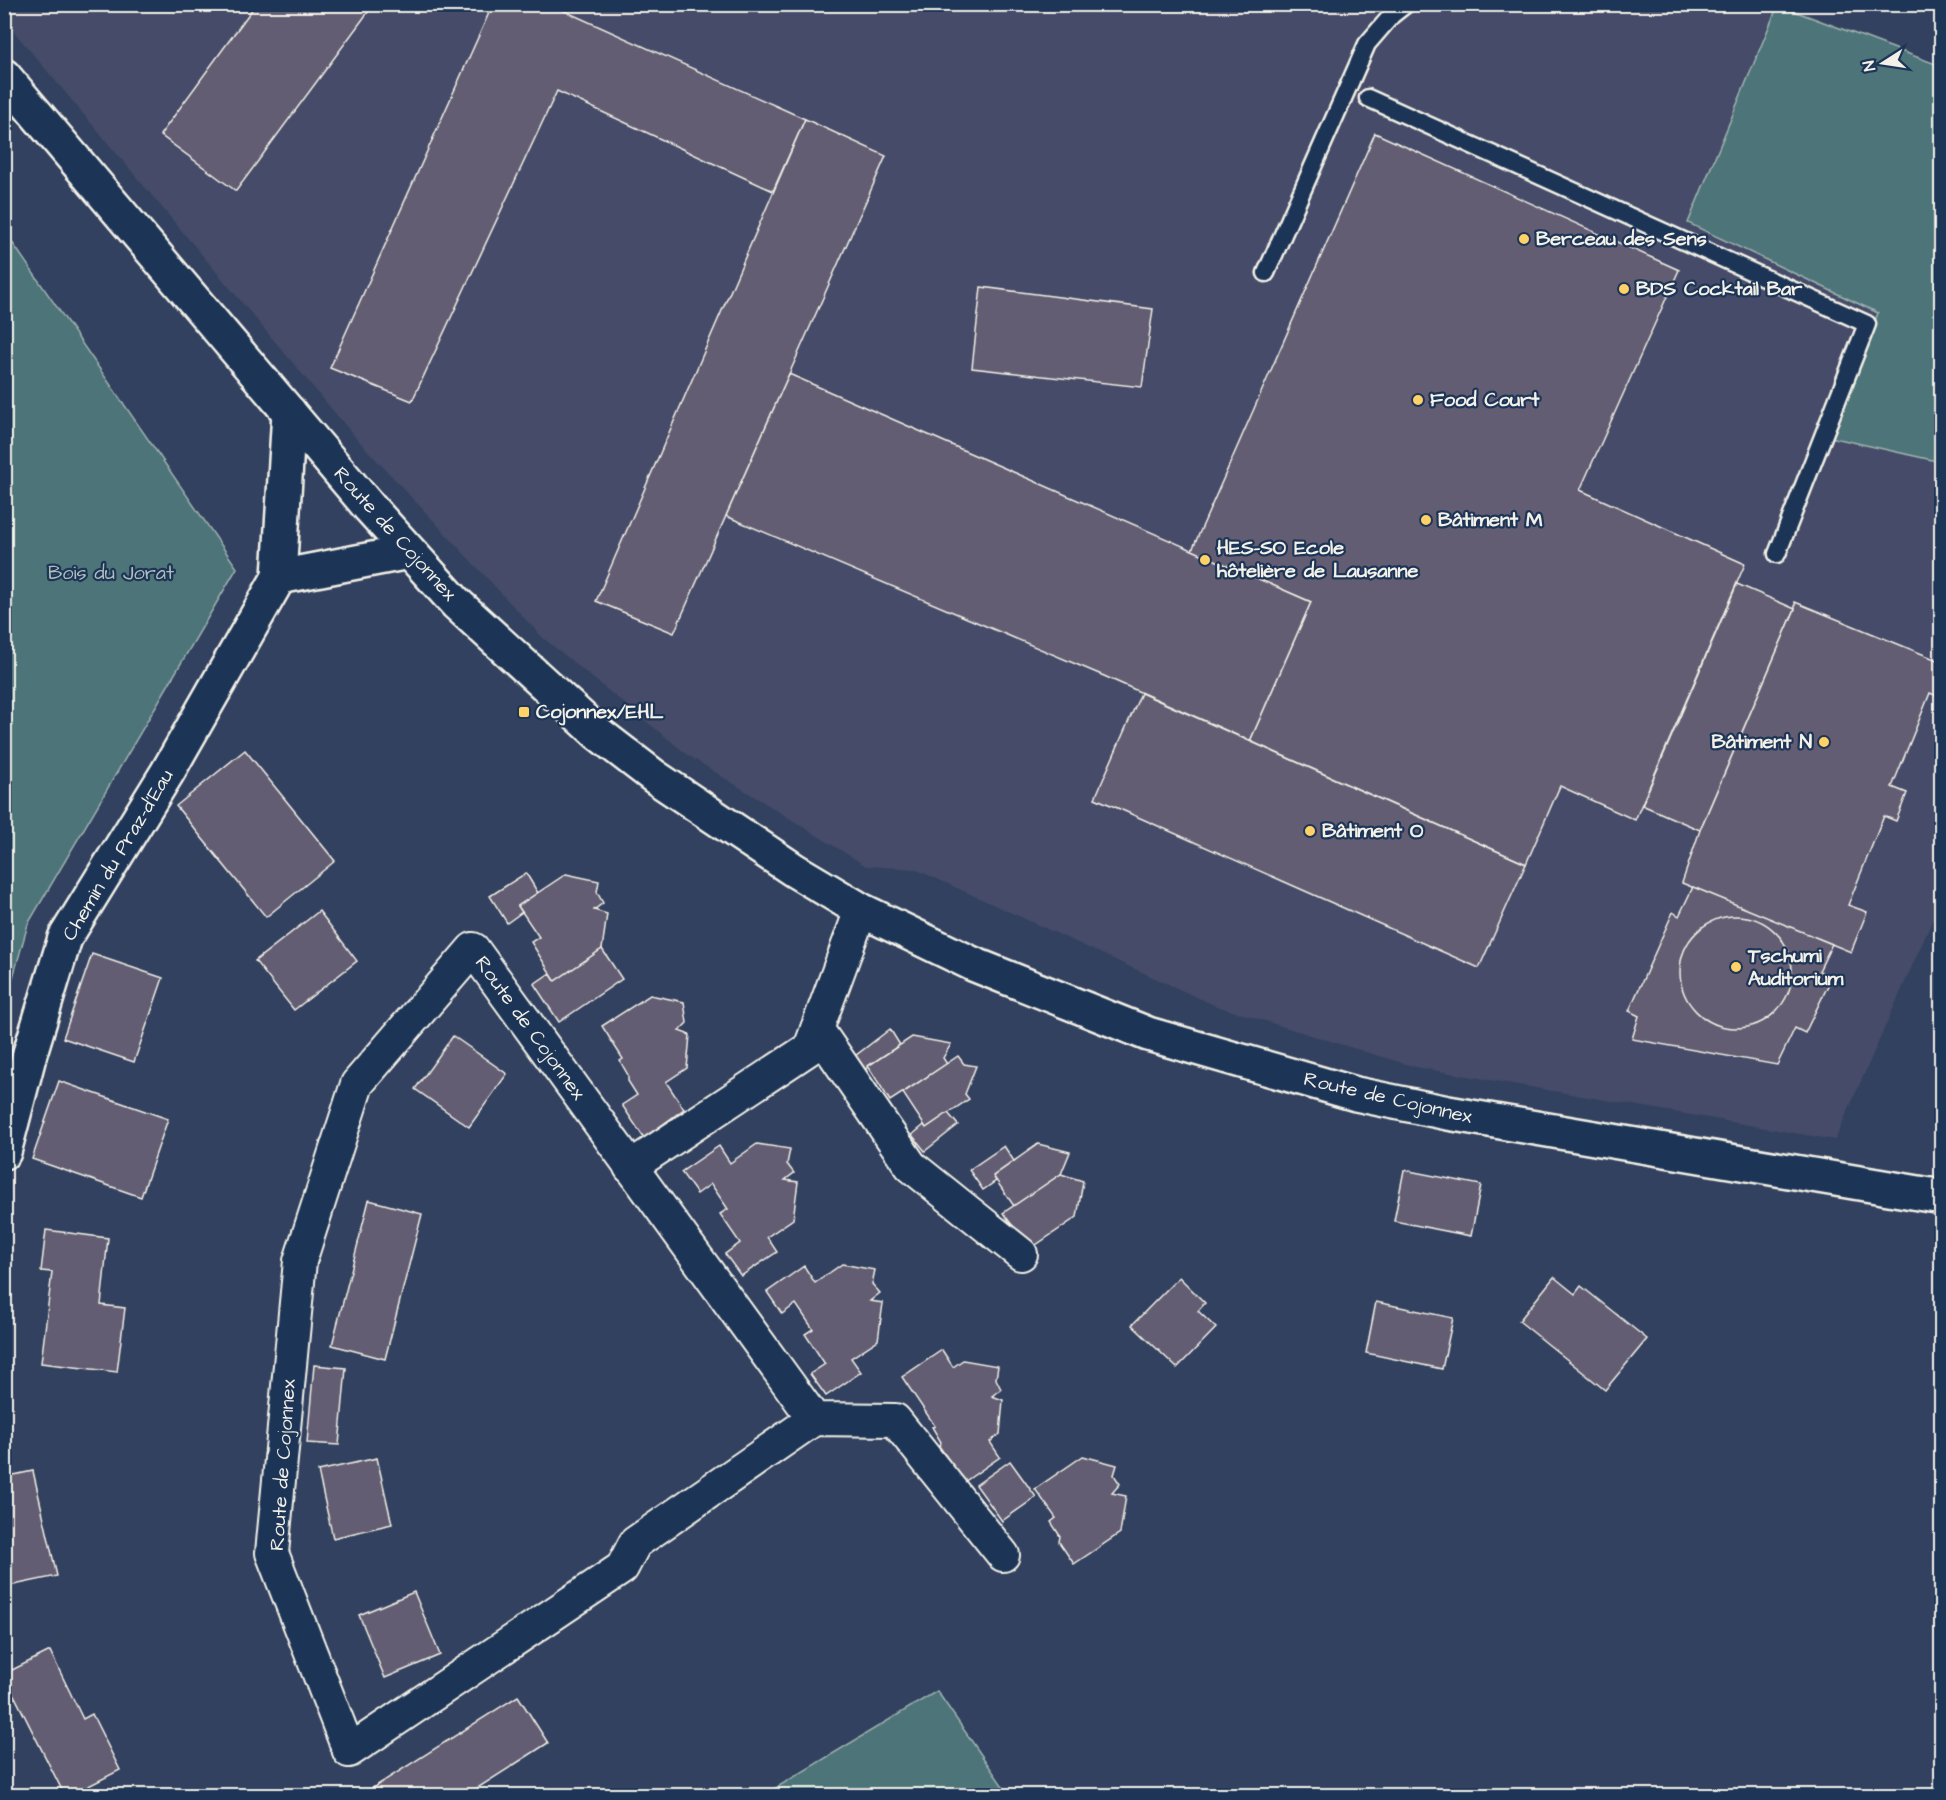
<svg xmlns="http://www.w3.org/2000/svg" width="1946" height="1800" viewBox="0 0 1946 1800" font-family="'Architects Daughter',sans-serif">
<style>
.built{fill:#444c68}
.green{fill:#4d7579;stroke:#a0b3b0;stroke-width:1.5}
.building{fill:#625d72;stroke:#f4f1e8;stroke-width:1.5}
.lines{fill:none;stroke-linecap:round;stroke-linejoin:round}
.lane-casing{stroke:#f4f1e8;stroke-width:21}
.street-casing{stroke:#f4f1e8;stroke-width:36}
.secondary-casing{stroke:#f4f1e8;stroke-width:38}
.lane{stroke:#1d3557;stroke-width:16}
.street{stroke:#1d3557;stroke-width:32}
.secondary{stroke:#1d3557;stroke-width:33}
.poi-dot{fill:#ffd166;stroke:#1d3557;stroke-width:2}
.labels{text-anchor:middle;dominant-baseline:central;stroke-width:4.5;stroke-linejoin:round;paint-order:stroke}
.poi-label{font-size:20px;font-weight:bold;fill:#f4f1e8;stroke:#1d3557;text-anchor:start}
.street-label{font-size:20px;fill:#f4f1e8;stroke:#1d3557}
.park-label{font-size:20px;fill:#b1bfbc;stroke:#1d3557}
</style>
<rect width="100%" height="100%" fill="#32415f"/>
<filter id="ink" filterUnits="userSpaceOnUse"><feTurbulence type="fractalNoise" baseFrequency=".0167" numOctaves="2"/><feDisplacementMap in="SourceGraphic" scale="12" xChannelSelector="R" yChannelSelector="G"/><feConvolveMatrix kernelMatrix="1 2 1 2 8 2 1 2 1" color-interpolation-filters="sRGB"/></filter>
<g filter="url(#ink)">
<polygon class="built" points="1782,4 1942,66 1941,901 1835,1140 1415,1067 1216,1006 915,869 866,866 689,756 542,637 356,438 5,21 4,5"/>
<g class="green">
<polygon points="1778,5 1941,66 1941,462 1830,437 1878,313 1688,223"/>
<polygon points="5,232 237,568 28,924 5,1006"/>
<polygon points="937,1691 1009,1795 764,1795"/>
</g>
<g class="building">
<polygon points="256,4 374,4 236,191 160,135"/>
<polygon points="493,4 549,4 805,119 773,191 557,91 412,401 330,368"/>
<polygon points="805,119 886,156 674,633 596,601"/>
<polygon points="1375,133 1679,270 1580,490 1745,564 1635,820 1560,786 1526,864 1250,741 1311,602 1192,550"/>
<polygon points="981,287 1153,309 1142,387 972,368"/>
<polygon points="789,374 1311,602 1250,741 1104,676 726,516"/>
<polygon points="1737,584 1795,609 1700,830 1642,805"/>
<polygon points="1795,602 1942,662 1942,698 1930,693 1892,787 1907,793 1896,821 1884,816 1848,905 1867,912 1851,952 1682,883 1700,830 1795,609"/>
<polygon points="1141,693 1526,864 1479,968 1095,798"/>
<polygon points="245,750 335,861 266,917 176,806"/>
<polygon points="526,873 538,893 518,906 522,912 507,923 490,896"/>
<polygon points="566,874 599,881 597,892 603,903 594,910 607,914 602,949 555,981 531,942 539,937 518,906"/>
<polygon points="1693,887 1832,944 1819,971 1832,977 1805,1033 1795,1028 1777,1065 1632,1039 1639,1016 1629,1011 1673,912 1679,916"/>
<polygon points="319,911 357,961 294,1010 255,961"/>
<circle cx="1736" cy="972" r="56"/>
<polygon points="602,949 622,979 559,1022 534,984 550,973 555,981"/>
<polygon points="92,954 163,978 134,1062 63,1038"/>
<polygon points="650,995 684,1002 687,1023 679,1031 690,1035 687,1068 666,1082 684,1109 644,1138 622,1105 637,1095 628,1081 628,1075 620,1061 623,1059 602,1026"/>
<polygon points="890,1029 900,1045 868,1066 864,1072 855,1056"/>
<polygon points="453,1036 507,1074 469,1127 415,1089"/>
<polygon points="912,1037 951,1044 943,1058 947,1064 890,1101 868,1066"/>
<polygon points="958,1056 964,1064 976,1066 965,1094 969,1099 926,1128 903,1093"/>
<polygon points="59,1081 168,1119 141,1197 32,1159"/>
<polygon points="948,1113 958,1125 925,1151 912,1135 924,1125 926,1128"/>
<polygon points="757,1144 790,1149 787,1164 794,1173 785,1180 798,1182 793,1219 767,1237 777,1252 741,1276 725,1254 740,1243 720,1214 728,1209 711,1184 697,1194 681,1172 719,1146 730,1163"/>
<polygon points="1038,1144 1070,1152 1061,1174 1014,1206 993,1176"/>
<polygon points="1004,1146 1014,1161 993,1176 996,1181 983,1190 969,1170"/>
<polygon points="1404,1170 1481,1185 1471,1236 1394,1221"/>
<polygon points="1061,1174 1083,1181 1077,1217 1030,1249 1003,1213"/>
<polygon points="369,1200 422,1214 385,1359 332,1345"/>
<polygon points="46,1230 108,1238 101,1305 125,1308 117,1372 41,1363 52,1272 41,1271"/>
<polygon points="842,1264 875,1270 872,1284 880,1293 870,1301 883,1303 878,1340 851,1358 861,1372 826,1396 810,1374 825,1364 805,1334 813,1329 796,1304 782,1314 767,1292 804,1266 815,1283"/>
<polygon points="1179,1277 1205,1303 1198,1311 1216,1328 1177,1368 1132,1325"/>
<polygon points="1554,1277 1575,1294 1581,1286 1647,1339 1605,1390 1519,1321"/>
<polygon points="1376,1302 1453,1318 1442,1369 1366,1353"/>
<polygon points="942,1350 953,1367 963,1360 998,1366 996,1379 1001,1389 992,1396 1003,1400 1000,1434 990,1442 1000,1457 964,1482 939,1446 941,1442 932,1427 935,1426 902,1377"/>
<polygon points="314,1365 346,1368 339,1445 307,1443"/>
<polygon points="1083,1456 1117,1465 1114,1475 1120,1484 1112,1493 1126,1496 1120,1533 1074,1564 1059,1542 1060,1536 1051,1522 1056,1518 1035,1489"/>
<polygon points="377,1458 392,1524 333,1538 318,1471"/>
<polygon points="1010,1461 1036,1497 1002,1521 976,1485"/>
<polygon points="33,1471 57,1576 4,1587 4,1477"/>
<polygon points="414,1592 440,1655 385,1678 359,1615"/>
<polygon points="50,1651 83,1719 92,1714 120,1770 69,1796 65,1796 4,1675 4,1674"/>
<polygon points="518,1696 548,1743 465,1796 360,1796"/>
</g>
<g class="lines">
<g class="lane-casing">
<g id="lane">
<polyline points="1368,98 1867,324 1777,554"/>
<polyline points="1266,273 1367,44 1392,15 1406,4"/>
</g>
</g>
<g class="street-casing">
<g id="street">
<polyline points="817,1029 911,1166 1021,1254"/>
<polyline points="630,1167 810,1048 861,910"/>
<polyline points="814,1419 635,1543 622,1568 349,1751 272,1553 300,1261 357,1084 473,949 814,1419 895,1420 1003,1555"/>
</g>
</g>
<g class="secondary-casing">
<g id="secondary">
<polyline points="4,76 370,508 456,603 599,734 655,777 794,870 861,910 973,964 1148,1034 1356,1094 1448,1113 1942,1197"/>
<polyline points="279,577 409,552"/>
<polyline points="4,1152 30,1053 65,938 167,773 279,577 289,412"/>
</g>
</g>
<use href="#lane" class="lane"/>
<use href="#street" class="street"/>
<use href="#secondary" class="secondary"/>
</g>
</g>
<g class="poi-dot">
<circle cx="1524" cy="239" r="6"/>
<circle cx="1624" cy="289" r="6"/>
<circle cx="1418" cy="400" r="6"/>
<circle cx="1426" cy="520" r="6"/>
<circle cx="1205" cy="560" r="6"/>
<rect x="518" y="706" width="12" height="12" rx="3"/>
<circle cx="1824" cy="742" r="6"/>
<circle cx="1310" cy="831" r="6"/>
<circle cx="1736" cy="967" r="6"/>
</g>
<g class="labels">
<g class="poi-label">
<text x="1536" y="239">Berceau des Sens</text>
<text x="1636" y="289">BDS Cocktail Bar</text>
<text x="1430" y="400">Food Court</text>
<text x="1438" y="520">Bâtiment M</text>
<text x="1217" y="548">HES-SO Ecole<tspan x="1217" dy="23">hôtelière de Lausanne</tspan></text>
<text x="536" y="712">Cojonnex/EHL</text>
<text x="1812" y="742" text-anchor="end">Bâtiment N</text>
<text x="1322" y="831">Bâtiment O</text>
<text x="1748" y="956">Tschumi<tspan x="1748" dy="23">Auditorium</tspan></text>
</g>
<g class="street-label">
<text transform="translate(395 534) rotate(48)">Route de Cojonnex</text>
<text transform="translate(118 855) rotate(-59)">Chemin du Praz-d'Eau</text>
<text transform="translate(530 1028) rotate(54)">Route de Cojonnex</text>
<text transform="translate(1388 1098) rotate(13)">Route de Cojonnex</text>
<text transform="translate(283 1465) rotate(-86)">Route de Cojonnex</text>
</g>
<g class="park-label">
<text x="111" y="573">Bois du Jorat</text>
</g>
</g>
<rect width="1946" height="1800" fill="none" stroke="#1d3557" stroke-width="24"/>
<rect x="12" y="12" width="1922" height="1776" fill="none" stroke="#f4f1e8" stroke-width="2" filter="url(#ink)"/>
<g transform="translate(1883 63) rotate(258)" stroke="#1d3557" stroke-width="4.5" paint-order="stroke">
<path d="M0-4.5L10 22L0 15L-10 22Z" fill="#f4f1e8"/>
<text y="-9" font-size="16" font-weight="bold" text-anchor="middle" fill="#f4f1e8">N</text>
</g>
</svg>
